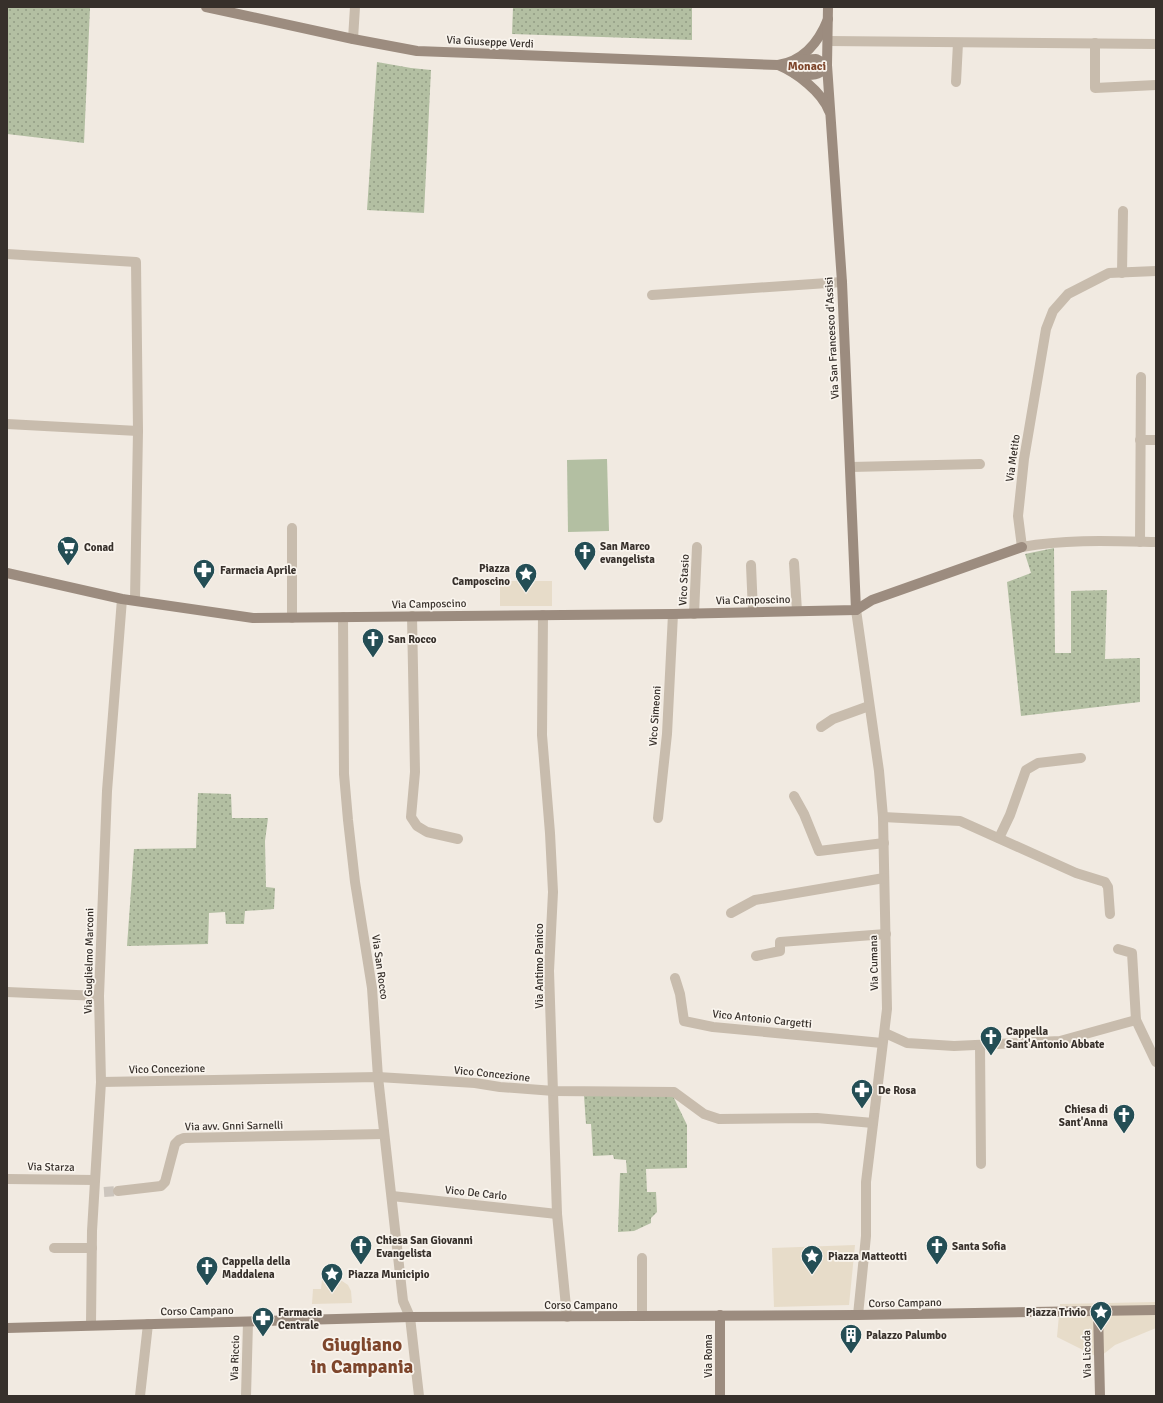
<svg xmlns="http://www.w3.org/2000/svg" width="1163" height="1403" viewBox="0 0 1163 1403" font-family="Signika,sans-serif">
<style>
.grass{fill:url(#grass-dots)}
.garden{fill:#b3bfa2}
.plaza{fill:#e7dcc9}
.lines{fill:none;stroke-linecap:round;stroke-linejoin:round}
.street-tunnel{stroke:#ccc5bd;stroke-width:10;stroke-dasharray:10 5;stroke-linecap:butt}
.street{stroke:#c8bcad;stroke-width:10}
.secondary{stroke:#9c8c7f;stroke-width:10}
.labels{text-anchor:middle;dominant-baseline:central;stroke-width:3.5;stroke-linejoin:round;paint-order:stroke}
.street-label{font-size:11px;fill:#37302b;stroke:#f9f4ed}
.poi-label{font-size:11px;font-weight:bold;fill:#37302b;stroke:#f9f4ed;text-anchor:start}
.neighbourhood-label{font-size:12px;font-weight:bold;fill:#7e462c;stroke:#f9f4ed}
.town-label{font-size:19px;font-weight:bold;fill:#7e462c;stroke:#f9f4ed}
</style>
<defs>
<pattern id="grass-dots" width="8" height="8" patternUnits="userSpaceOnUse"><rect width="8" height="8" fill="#b3bfa2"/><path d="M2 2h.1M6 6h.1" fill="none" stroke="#929c84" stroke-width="1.8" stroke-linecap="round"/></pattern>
</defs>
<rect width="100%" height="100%" fill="#f1eae1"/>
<g class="grass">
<polygon points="7,7 90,8 84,143 7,134"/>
<polygon points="513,7 708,7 692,7 692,40 512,34"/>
<polygon points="377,62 411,68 431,70 424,213 367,210"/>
<polygon points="1054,548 1055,653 1071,653 1071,591 1107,590 1105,659 1140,658 1140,702 1021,716 1007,582 1031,573 1025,554"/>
<polygon points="198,793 231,794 232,818 268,818 265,841 266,887 275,888 274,909 245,911 244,924 226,924 225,912 209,913 208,944 127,946 134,849 196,848"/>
<polygon points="584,1096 673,1096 687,1125 687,1168 646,1169 647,1192 656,1192 657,1212 651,1218 651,1223 634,1231 618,1232 620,1173 627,1173 626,1160 614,1159 613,1155 593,1156 591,1124 586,1124"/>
</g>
<polygon class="garden" points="607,459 609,531 568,532 567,460"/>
<g class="plaza">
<rect x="500" y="581" width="52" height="25"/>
<polygon points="855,1245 849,1305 774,1307 772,1248"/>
<polygon points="332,1279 342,1281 348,1285 351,1291 352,1303 312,1304 313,1289 321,1289 322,1280"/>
<polygon points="1156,1302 1156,1328 1115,1345 1101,1356 1093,1355 1057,1337 1060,1304"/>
</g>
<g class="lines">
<polyline class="street-tunnel" points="104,1192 118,1191"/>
<g class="street">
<polyline points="353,39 355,7"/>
<polyline points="828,41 1156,44"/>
<polyline points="1095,43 1095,88 1156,85"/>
<polyline points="956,82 958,43"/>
<polyline points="7,254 136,262 138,431 135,600"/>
<path d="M1156,271L1109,273L1068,294L1053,311L1046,329L1024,459L1018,516L1022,547C1067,539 1111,541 1156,542"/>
<polyline points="1122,273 1123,211"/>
<polyline points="652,295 842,282"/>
<polyline points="7,424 138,431"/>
<polyline points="1140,440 1156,440"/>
<polyline points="851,467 980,464"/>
<polyline points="292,528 292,618"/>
<polyline points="1140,542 1141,377"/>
<polyline points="794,563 797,611"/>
<polyline points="751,565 753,612"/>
<polyline points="856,610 879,771 883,817 887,1009 866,1182 866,1236 858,1315"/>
<polyline points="694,614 697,547"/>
<polyline points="543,615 542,735 550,833 553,892 549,971 557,1214 567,1317"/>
<polyline points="412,616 415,772 411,817 417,826 427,832 458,839"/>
<polyline points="343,617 344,774 348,820 355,882 372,988 378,1077 403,1301 410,1317 419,1396"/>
<polyline points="821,727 833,719 869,706"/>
<polyline points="794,796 804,814 819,851 884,843"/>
<polyline points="883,817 960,821 1076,873 1105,882 1108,887 1110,914"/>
<polyline points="658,818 667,734 673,614"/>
<polyline points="999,838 1010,815 1026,770 1038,763 1081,758"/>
<polyline points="731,913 755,900 884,878"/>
<polyline points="1118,949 1132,953 1136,1020 1156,1062"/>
<polyline points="756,956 780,951 780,942 886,934"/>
<polyline points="675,978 680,994 684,1021 713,1027 882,1043"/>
<polyline points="7,992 99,996"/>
<polyline points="885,1033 907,1043 954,1046 1060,1041 1136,1020"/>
<polyline points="980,1045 981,1164"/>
<polyline points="101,1082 378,1077 475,1083 500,1087 554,1091 674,1092 704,1114 719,1119 817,1118 873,1123"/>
<polyline points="7,1179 95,1180"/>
<polyline points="118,1191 161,1186 165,1182 175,1144 179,1140 184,1138 384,1134"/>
<polyline points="392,1196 557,1214"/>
<polyline points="54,1248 92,1248"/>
<polyline points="642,1258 642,1316"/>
<polyline points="91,1325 92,1231 101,1082 99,996 107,791 122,599"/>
<polyline points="140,1396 148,1324"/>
<polyline points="246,1396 248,1322"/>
</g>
<g class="secondary">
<path d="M206,7L353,39L417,51L778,65C803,61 819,42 828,19"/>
<polyline points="828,7 827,65 842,282 856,610"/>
<polyline points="797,60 816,59 827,65"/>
<path d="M778,65C797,73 822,92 829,111"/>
<path d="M794,73C806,76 821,77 827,65"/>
<polyline points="7,573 122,599 253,618 673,614 856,610 872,600 1022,547"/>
<polyline points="1098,1311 1100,1396"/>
<polyline points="720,1315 720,1396"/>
<polyline points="7,1328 410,1317 858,1315 1156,1310"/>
</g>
</g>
<defs>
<g id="supermarket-pin" transform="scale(1.15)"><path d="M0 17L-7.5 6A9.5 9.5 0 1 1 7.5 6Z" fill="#244e55" stroke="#f9f4ed"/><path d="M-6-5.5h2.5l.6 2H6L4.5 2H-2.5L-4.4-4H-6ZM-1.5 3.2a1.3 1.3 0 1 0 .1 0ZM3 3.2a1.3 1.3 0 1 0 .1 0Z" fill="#fff"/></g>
<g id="church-pin" transform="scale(1.15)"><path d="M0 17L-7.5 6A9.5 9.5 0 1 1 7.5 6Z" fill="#244e55" stroke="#f9f4ed"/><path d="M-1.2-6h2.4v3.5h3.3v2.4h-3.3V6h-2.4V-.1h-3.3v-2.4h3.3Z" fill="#fff"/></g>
<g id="pharmacy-pin" transform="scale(1.15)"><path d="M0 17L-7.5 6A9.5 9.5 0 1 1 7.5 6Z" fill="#244e55" stroke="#f9f4ed"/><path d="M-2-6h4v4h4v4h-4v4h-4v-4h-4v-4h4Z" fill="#fff"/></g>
<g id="sight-pin" transform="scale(1.15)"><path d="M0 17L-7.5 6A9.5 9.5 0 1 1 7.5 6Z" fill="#244e55" stroke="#f9f4ed"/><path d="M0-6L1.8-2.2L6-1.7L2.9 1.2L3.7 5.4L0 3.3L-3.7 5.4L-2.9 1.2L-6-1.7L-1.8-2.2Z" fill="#fff"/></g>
<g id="building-pin" transform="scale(1.15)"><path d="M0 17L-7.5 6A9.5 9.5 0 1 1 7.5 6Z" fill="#244e55" stroke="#f9f4ed"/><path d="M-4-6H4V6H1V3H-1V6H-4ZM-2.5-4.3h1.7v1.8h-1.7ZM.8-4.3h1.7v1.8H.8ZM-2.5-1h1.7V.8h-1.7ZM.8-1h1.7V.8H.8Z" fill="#fff"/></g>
</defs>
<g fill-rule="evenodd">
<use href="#supermarket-pin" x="68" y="547"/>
<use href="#church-pin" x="585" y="552"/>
<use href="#pharmacy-pin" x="204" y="570"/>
<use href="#sight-pin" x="526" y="574"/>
<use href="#church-pin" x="373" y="639"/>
<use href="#church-pin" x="991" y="1037"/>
<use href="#pharmacy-pin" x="862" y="1090"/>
<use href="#church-pin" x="1124" y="1115"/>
<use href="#church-pin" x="361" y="1246"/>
<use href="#church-pin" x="937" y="1246"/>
<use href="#sight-pin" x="812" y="1256"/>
<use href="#church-pin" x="207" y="1267"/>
<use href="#sight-pin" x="332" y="1274"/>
<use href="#sight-pin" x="1101" y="1312"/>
<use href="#pharmacy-pin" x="263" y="1318"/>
<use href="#building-pin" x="851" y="1335"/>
</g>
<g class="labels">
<g class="street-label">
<text transform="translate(490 42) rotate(3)">Via Giuseppe Verdi</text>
<text transform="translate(832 338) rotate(-93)">Via San Francesco d'Assisi</text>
<text transform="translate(1013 458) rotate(-82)">Via Metito</text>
<text transform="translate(684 580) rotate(-87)">Vico Stasio</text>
<text transform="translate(753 600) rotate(-1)">Via Camposcino</text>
<text transform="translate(429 604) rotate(-1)">Via Camposcino</text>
<text transform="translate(655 716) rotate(-86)">Vico Simeoni</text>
<text transform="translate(89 961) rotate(-89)">Via Guglielmo Marconi</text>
<text transform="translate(874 963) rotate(-91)">Via Cumana</text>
<text transform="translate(539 966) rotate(-90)">Via Antimo Panico</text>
<text transform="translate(380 967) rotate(82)">Via San Rocco</text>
<text transform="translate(762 1019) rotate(6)">Vico Antonio Cargetti</text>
<text transform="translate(167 1069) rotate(-1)">Vico Concezione</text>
<text transform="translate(492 1074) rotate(6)">Vico Concezione</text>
<text transform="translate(234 1126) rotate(-1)">Via avv. Gnni Sarnelli</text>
<text transform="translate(51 1167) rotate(1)">Via Starza</text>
<text transform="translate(476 1193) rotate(6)">Vico De Carlo</text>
<text transform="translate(905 1303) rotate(-1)">Corso Campano</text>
<text x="581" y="1305">Corso Campano</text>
<text transform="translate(197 1311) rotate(-1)">Corso Campano</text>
<text transform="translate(1087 1354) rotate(-91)">Via Licoda</text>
<text transform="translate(708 1356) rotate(-90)">Via Roma</text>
<text transform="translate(235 1358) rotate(-88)">Via Riccio</text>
</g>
<g class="poi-label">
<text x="600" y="546">San Marco<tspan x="600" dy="13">evangelista</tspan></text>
<text x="84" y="547">Conad</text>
<text x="510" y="568" text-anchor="end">Piazza<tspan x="510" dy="13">Camposcino</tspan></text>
<text x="220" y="570">Farmacia Aprile</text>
<text x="388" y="639">San Rocco</text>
<text x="1006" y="1031">Cappella<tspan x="1006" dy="13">Sant'Antonio Abbate</tspan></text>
<text x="878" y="1090">De Rosa</text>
<text x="1108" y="1109" text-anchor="end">Chiesa di<tspan x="1108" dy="13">Sant'Anna</tspan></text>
<text x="376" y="1240">Chiesa San Giovanni<tspan x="376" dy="13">Evangelista</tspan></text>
<text x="952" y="1246">Santa Sofia</text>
<text x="828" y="1256">Piazza Matteotti</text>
<text x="222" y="1261">Cappella della<tspan x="222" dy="13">Maddalena</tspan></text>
<text x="348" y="1274">Piazza Municipio</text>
<text x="278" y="1312">Farmacia<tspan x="278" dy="13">Centrale</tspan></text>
<text x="1086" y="1312" text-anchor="end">Piazza Trivio</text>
<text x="866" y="1335">Palazzo Palumbo</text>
</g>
<g class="neighbourhood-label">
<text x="807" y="66">Monaci</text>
</g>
<g class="town-label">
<text x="362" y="1345">Giugliano<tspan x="362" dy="22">in Campania</tspan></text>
</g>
</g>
<rect width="1163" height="1403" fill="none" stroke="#37302b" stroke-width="16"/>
</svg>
